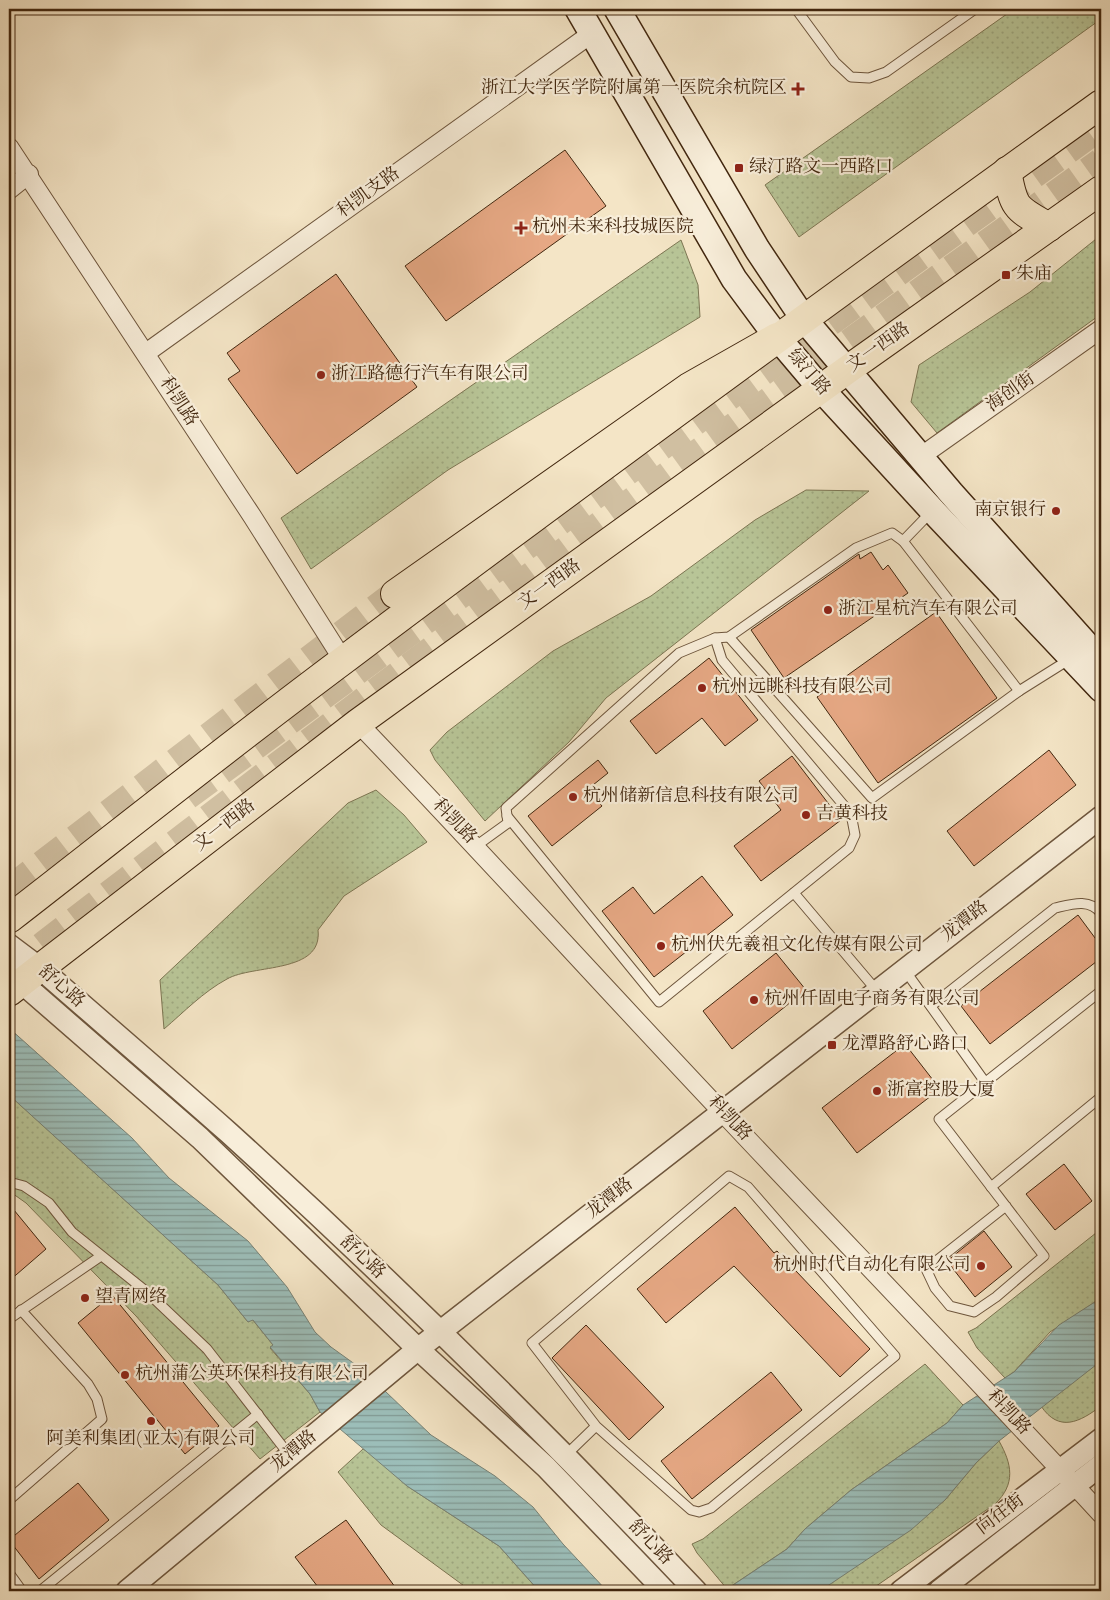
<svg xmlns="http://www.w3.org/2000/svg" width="1110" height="1600" viewBox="0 0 1110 1600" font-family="'Sorts Mill Goudy','Noto Serif SC',serif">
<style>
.grass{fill:url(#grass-dots);stroke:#7d7653}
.water{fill:url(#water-rules);stroke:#788275}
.building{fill:#e6a884;stroke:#42270f}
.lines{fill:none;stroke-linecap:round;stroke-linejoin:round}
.trunk-tunnel{stroke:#d0bfa1;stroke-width:28;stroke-dasharray:28 14;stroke-linecap:butt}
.service-casing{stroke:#6e563d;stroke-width:11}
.minor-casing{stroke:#6e563d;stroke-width:20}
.tertiary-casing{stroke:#6e563d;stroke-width:24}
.secondary-casing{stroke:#42270f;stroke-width:28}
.primary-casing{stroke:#42270f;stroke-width:30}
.trunk-casing{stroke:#42270f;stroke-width:30}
.service{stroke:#f8eeda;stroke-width:9}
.minor{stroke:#f8eeda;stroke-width:18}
.tertiary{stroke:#f8eeda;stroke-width:21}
.secondary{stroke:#f8eeda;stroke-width:25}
.primary{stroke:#f4e5c6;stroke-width:28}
.trunk{stroke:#f4e5c6;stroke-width:28}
.poi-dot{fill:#8f2418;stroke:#f8eeda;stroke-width:2}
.labels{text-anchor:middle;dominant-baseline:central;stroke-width:4.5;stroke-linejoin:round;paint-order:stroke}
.poi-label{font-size:18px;fill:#42270f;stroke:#f8eeda;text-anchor:start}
.street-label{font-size:18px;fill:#42270f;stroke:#f8eeda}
</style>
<defs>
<pattern id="grass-dots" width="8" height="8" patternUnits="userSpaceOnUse" patternTransform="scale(1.25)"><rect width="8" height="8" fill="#b8c597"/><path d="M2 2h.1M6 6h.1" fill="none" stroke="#9fa981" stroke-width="1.8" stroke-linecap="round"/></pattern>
<pattern id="water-rules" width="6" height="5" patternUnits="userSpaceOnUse" patternTransform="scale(1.25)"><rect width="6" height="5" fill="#9cbeb9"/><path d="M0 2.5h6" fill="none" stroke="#819a95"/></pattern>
</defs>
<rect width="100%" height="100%" fill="#f4e5c6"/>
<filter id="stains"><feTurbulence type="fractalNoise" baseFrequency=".004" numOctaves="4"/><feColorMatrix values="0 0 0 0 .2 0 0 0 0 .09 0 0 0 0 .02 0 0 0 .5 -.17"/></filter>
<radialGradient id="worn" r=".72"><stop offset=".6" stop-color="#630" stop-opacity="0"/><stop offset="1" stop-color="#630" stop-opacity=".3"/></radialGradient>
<g class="grass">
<polygon points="1014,9 1101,9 1101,19 799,237 765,185"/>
<polygon points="1101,235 1101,314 937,433 911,402 919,365 1030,292"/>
<polygon points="681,240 698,285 700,317 448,470 311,569 281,518"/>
<polygon points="806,490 869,491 606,698 569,742 485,821 435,760 430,750 447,732 553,651 651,596 755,520"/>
<path d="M376,790L404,815L427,842L344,896L318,930C323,974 253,964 227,979C203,992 184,1012 164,1029L160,980L348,803Z"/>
<polygon points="15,1100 218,1285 248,1322 252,1319 273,1345 270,1348 310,1394 320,1412 260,1459 136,1316 26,1203 9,1191 9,1105"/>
<polygon points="1101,1229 1101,1298 1050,1332 1014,1372 1005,1378 977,1348 968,1332 976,1328"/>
<path d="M1101,1361V1406C1080,1422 1059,1433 1041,1406Z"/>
<polygon points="925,1364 963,1405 947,1423 851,1490 805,1529 787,1549 727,1589 697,1553 692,1544 703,1539"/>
<path d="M999,1441C1012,1464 1016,1484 995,1504L869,1591H820L945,1500L976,1463Z"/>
<polygon points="363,1449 376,1457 407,1486 499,1546 539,1591 471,1591 381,1525 338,1472"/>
</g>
<g class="water">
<polygon points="9,1028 132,1138 169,1178 248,1241 287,1287 315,1332 331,1347 363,1370 431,1435 495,1476 533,1507 563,1544 607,1591 539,1591 499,1546 407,1486 320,1412 310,1394 270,1347 273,1345 253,1320 248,1322 218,1285 9,1095"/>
<polygon points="1101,1298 1101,1361 999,1441 976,1463 945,1500 911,1530 820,1591 724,1591 787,1549 805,1529 851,1490 947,1423 963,1405 1014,1372 1059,1325"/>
</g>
<g class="building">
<polygon points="565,150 606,206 446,321 405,266"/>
<polygon points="336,274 417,387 297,474 228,379 240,371 227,353"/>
<polygon points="871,552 883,570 888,565 908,593 784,678 751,630 859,554 860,559"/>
<polygon points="936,612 997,698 878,783 817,697"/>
<polygon points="709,658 758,720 725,746 702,718 656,754 630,721"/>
<polygon points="1049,750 1076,785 974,866 947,831"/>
<polygon points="792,756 841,820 761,881 734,846 781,810 759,781"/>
<polygon points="598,760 608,773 588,789 602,806 552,846 528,816"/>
<polygon points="702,876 733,915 654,977 602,911 633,887 654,914"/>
<polygon points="1078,915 1101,946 1101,958 990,1044 961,1006"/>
<polygon points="776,953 806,990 732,1049 703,1011"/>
<polygon points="905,1044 940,1089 857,1153 822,1108"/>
<polygon points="1064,1164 1092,1201 1055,1230 1026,1194"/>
<polygon points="9,1204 46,1249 9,1281"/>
<polygon points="735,1207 774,1253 777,1251 870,1349 840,1377 734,1266 666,1323 637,1289"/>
<polygon points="984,1231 1012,1267 975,1297 947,1261"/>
<polygon points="112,1295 219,1426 185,1454 78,1323"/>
<polygon points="586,1325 664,1407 629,1440 552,1358"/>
<polygon points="771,1372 802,1410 692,1499 661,1461"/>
<polygon points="78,1483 109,1520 39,1579 9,1540"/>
<polygon points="346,1520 398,1591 321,1591 295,1557"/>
</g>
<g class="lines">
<g class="trunk-tunnel">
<polyline points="187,796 883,283 1101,126"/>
<polyline points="9,890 395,594"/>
<path d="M9,972C367,694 732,425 1101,162"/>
</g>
<g class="service-casing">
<g id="service">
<polyline points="796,9 835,62 851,77 869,78 886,72 975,9"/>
<polyline points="903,541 1019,691 1070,659"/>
<polyline points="729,637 872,798 1019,691"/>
<polyline points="507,816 659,1002 849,848 855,835 851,814 722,660 715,638"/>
<polyline points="476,846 508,823 506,808 679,653 715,638 729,637 856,548 892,533 903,541 932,511"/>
<polyline points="794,893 877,991"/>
<polyline points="904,969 985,1082"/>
<path d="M931,1006L1055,908C1072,904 1089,898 1101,913"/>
<polyline points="9,1182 24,1186 49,1203 72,1232 147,1292 207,1349 290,1456"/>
<polyline points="991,1187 1101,1097"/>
<polyline points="1006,1206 926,1269 935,1288 950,1306 974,1312 996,1297 1044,1256 939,1119 1101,991"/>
<polyline points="9,1319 101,1256"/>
<polyline points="566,1455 596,1426 691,1510 699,1512 711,1508 895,1356 748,1187 729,1176 532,1343 596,1426"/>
<polyline points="9,1500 102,1419 97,1399 88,1384 21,1310"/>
<polyline points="9,1573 22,1591"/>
<polyline points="40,1591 258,1414"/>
</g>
</g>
<g class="minor-casing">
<g id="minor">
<polyline points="9,147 252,516 343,660"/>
<polyline points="9,190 29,174"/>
<polyline points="146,353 591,34"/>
<polyline points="920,457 1101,329"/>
<path d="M358,723C482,852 601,984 723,1113C849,1247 977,1379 1101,1514"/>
</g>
</g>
<g class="tertiary-casing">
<g id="tertiary">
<path d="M9,945L41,969C104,1024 167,1078 229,1133C391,1280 546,1433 696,1591"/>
<polyline points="9,961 22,983 200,1138 418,1349 546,1467 665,1591"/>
<polyline points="127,1591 418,1349 1101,817"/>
<polyline points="901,1591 1101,1439"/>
<polyline points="939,1591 1101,1465"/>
</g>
</g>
<g class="secondary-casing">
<g id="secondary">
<polyline points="578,9 734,279 777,337 821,389 933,511 1101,689"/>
<polyline points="617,9 757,249 803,318 951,493 1101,661"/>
</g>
</g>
<g class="primary-casing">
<g id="primary">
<path d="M1007,171C1014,210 1016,208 1049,227"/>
<path d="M9,919C121,832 231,744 345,659C595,471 848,286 1101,104"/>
<polyline points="9,992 358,723 847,370 1101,190"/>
</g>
</g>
<g class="trunk-casing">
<polyline id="trunk" points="395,594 689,387 777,337"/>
</g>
<use href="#service" class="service"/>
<use href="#minor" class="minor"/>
<use href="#tertiary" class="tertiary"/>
<use href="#secondary" class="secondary"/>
<use href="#primary" class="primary"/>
<use href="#trunk" class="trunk"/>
</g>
<g class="poi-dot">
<path d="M795.5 81.5h5v5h5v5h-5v5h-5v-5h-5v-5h5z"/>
<rect x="734" y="163" width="10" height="10" rx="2.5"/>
<path d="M518.5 220.5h5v5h5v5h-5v5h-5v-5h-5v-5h5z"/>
<rect x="1001" y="270" width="10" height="10" rx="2.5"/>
<circle cx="321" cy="375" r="5"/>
<circle cx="1056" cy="511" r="5"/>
<circle cx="828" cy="610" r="5"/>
<circle cx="702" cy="688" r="5"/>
<circle cx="573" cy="797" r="5"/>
<circle cx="806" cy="815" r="5"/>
<circle cx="661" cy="946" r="5"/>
<circle cx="754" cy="1000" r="5"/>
<rect x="827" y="1040" width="10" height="10" rx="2.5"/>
<circle cx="877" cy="1091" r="5"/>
<circle cx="981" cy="1266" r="5"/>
<circle cx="85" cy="1298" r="5"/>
<circle cx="125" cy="1375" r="5"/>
<circle cx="151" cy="1421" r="5"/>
</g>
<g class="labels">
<g class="poi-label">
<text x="787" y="89" text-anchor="end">浙江大学医学院附属第一医院余杭院区</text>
<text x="749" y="168">绿汀路文一西路口</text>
<text x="532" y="228">杭州未来科技城医院</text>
<text x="1016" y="275">朱庙</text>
<text x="331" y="375">浙江路德行汽车有限公司</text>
<text x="1046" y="511" text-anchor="end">南京银行</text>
<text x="838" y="610">浙江星杭汽车有限公司</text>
<text x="712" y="688">杭州远眺科技有限公司</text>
<text x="583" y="797">杭州储新信息科技有限公司</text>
<text x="816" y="815">吉黄科技</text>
<text x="671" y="946">杭州伏先羲祖文化传媒有限公司</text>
<text x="764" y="1000">杭州仟固电子商务有限公司</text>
<text x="842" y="1045">龙潭路舒心路口</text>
<text x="887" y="1091">浙富控股大厦</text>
<text x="971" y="1266" text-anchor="end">杭州时代自动化有限公司</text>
<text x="95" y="1298">望青网络</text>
<text x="135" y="1375">杭州蒲公英环保科技有限公司</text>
<text x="151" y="1440" text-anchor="middle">阿美利集团(亚太)有限公司</text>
</g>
<g class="street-label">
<text transform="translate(369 193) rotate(-36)">科凯支路</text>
<text transform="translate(879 348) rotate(-35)">文一西路</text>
<text transform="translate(808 373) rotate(49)">绿汀路</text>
<text transform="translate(1011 393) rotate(-35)">海创街</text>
<text transform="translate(178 402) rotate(57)">科凯路</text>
<text transform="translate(550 585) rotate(-36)">文一西路</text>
<text transform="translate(454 822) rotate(46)">科凯路</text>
<text transform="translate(225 826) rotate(-38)">文一西路</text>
<text transform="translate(965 922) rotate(-38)">龙潭路</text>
<text transform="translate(61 987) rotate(41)">舒心路</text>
<text transform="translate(729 1119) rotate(47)">科凯路</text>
<text transform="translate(610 1199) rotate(-38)">龙潭路</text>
<text transform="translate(362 1258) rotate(43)">舒心路</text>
<text transform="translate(1008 1413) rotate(47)">科凯路</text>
<text transform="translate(294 1452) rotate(-40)">龙潭路</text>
<text transform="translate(1001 1515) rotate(-37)">向往街</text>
<text transform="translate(650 1543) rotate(46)">舒心路</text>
</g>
</g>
<rect width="1110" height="1600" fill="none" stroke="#f4e5c6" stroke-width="30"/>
<rect x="10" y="10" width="1090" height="1580" fill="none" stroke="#42270f" stroke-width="2.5"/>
<rect x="15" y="15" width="1080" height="1570" fill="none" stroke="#42270f"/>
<rect width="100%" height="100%" filter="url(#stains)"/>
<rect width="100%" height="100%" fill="url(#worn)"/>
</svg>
